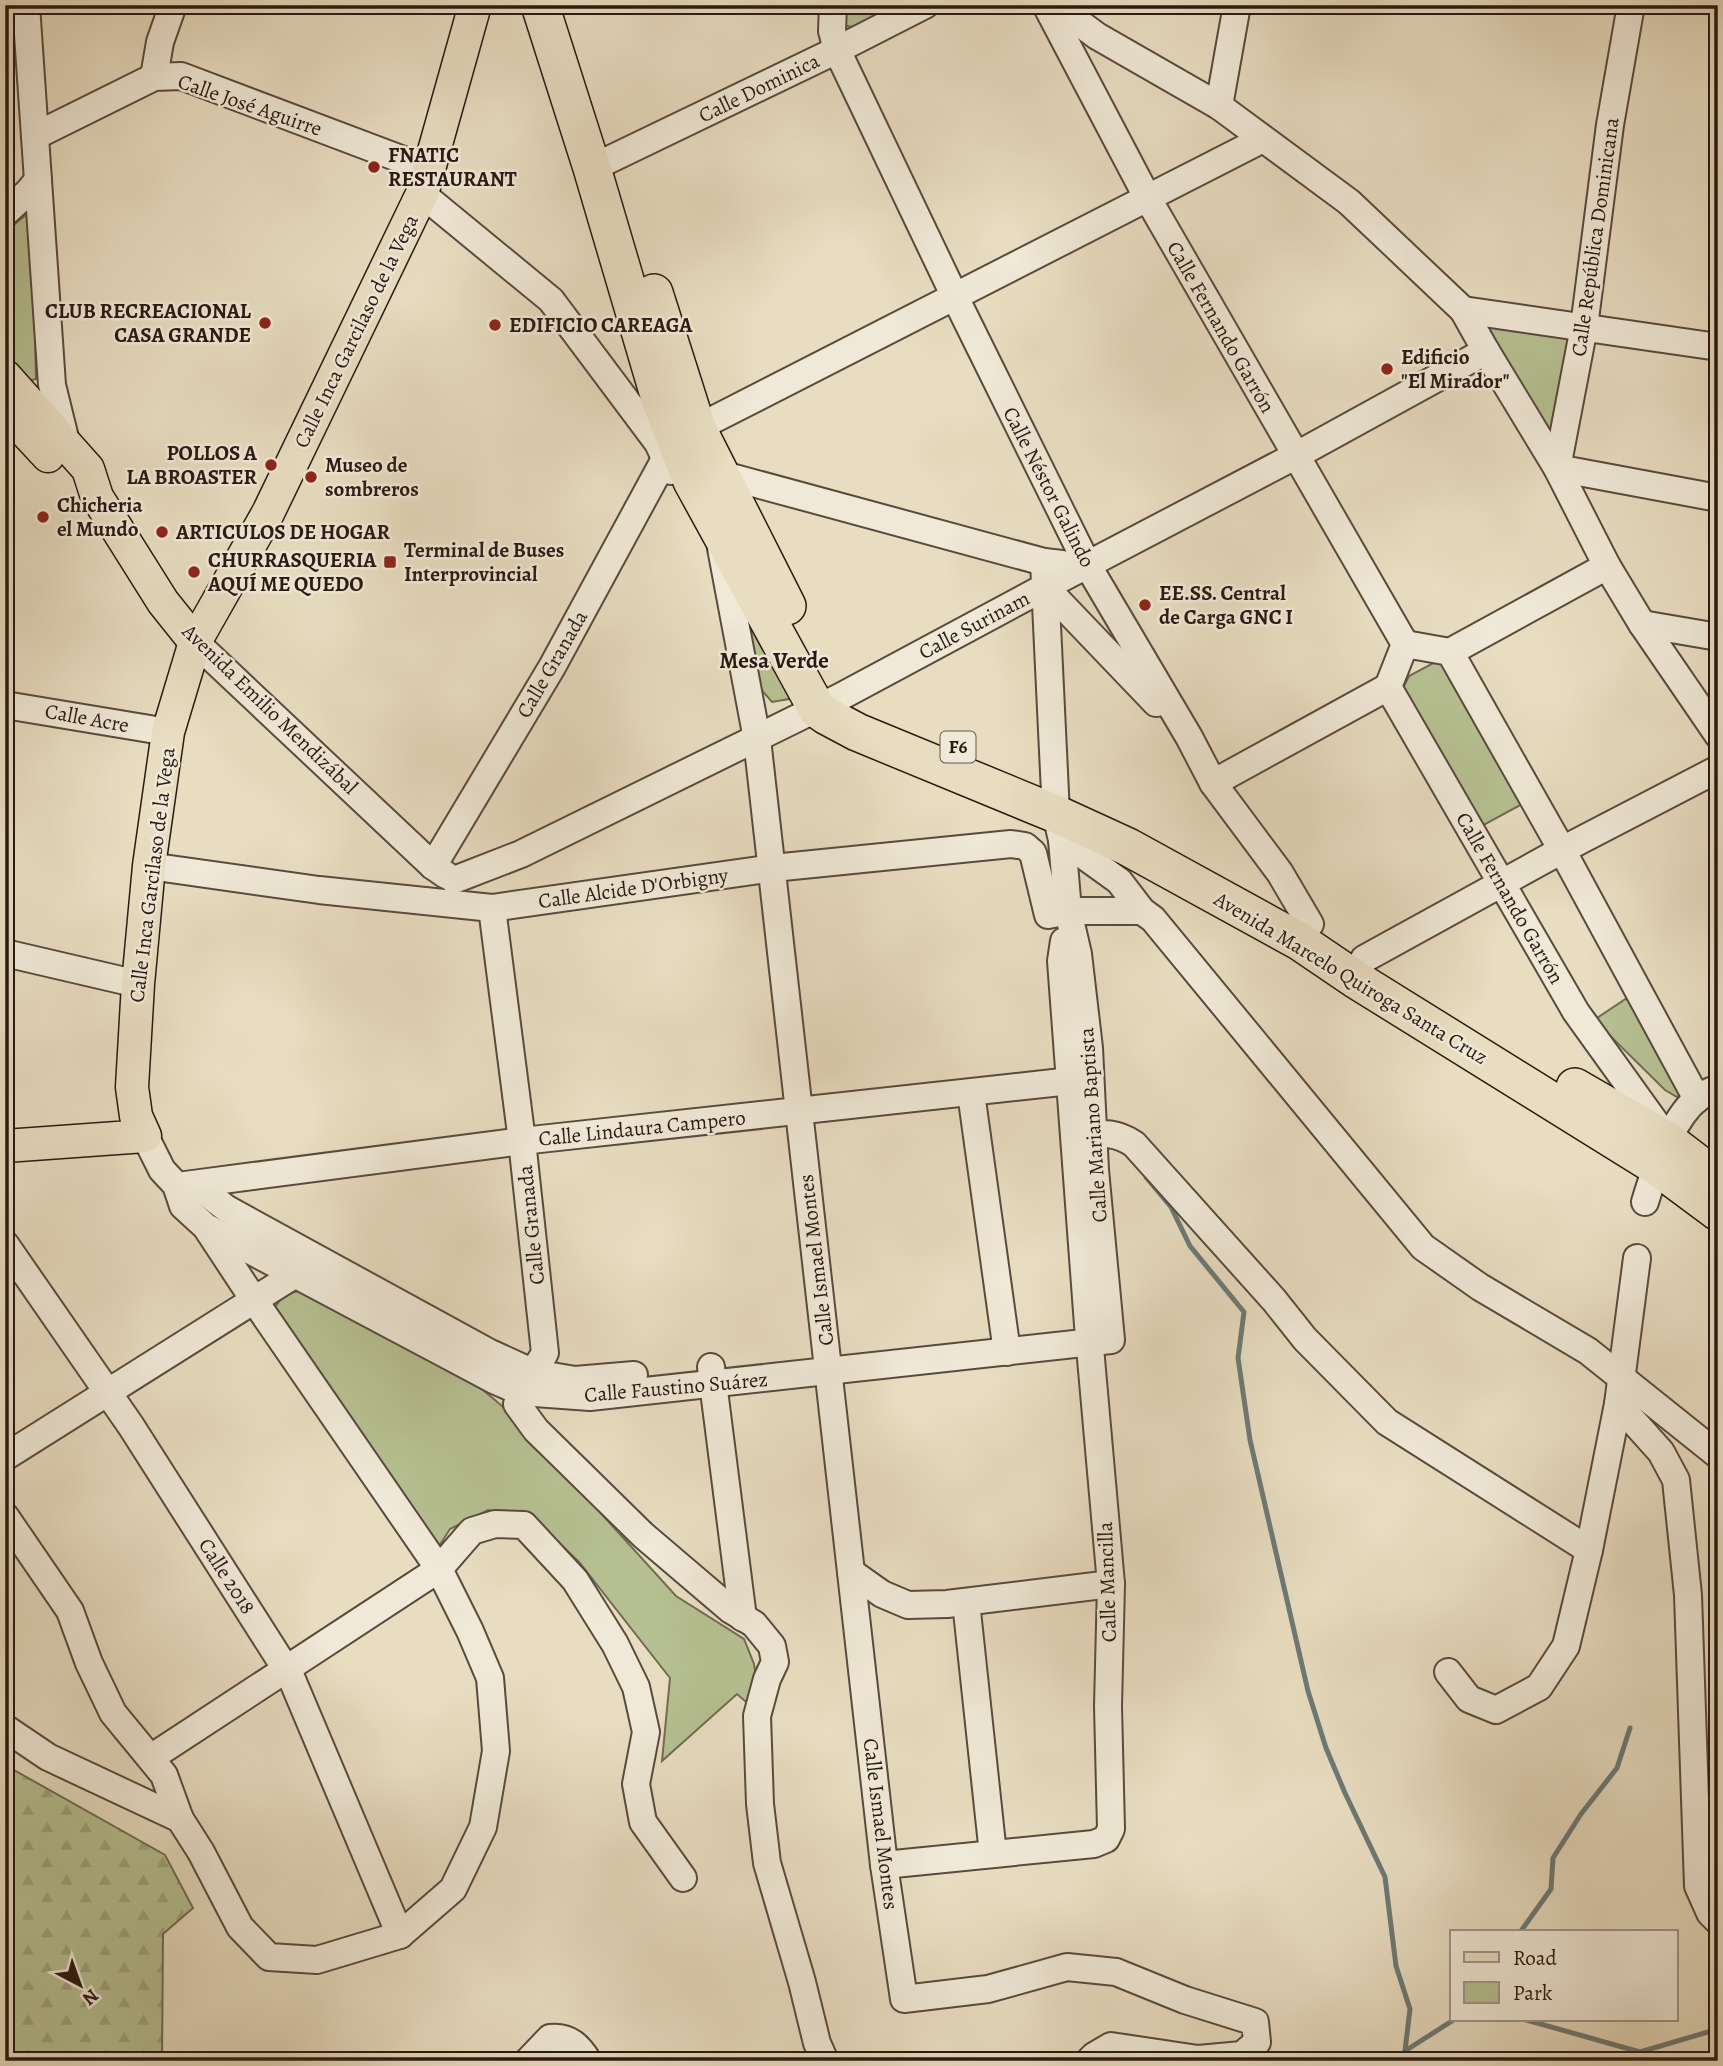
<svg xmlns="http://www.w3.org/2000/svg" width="1723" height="2066" viewBox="0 0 1723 2066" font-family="Alegreya,serif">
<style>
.green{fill:#b6c092;stroke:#706c52;stroke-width:2}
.forest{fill:url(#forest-firs);stroke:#706c52;stroke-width:2}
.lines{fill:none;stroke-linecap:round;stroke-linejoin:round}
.stream{stroke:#6c7a77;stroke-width:5}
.minor-casing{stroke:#594a3e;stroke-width:30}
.major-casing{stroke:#291913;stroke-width:35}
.highway-casing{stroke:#291913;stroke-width:40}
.minor{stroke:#f0e9d7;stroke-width:26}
.major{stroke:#e8ddc1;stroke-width:32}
.highway{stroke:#e8ddc1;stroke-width:37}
.poi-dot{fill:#8f2418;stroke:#f0e9d7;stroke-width:2.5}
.labels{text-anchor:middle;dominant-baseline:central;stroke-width:5;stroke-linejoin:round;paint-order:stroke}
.shield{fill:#f0e9d7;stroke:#65574e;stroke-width:2}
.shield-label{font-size:19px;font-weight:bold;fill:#291913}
.street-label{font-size:21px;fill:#291913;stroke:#f0e9d7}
.poi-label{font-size:21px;font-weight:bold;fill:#291913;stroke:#f0e9d7;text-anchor:start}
.neighbourhood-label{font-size:23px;font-weight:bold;fill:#291913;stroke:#f0e9d7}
</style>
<defs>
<pattern id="forest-firs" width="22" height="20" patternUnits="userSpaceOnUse" patternTransform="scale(1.75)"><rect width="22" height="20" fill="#b6c092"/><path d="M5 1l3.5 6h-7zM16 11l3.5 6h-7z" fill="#9ca47d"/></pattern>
</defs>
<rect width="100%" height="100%" fill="#e8ddc1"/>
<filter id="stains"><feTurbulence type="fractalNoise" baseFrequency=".00286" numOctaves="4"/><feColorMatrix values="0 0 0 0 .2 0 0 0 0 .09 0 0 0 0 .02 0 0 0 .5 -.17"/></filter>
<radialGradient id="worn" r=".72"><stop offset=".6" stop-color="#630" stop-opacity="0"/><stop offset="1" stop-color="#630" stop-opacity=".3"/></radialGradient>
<g class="green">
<polygon points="842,5 898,5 853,27 840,25"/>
<polygon points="32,210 36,379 21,383 5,362 5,232"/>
<polygon points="1493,320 1573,336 1554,441 1485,327"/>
<polygon points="734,569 795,688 789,699 772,702 759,687"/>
<polygon points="1439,660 1446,666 1524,803 1480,827 1402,690 1409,676"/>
<polygon points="1636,992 1688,1088 1677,1097 1665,1090 1594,1020"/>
<polygon points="302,1290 469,1378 509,1412 676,1596 744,1639 754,1664 758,1688 752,1707 737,1694 662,1761 670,1678 579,1562 536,1521 488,1510 450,1529 436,1551 278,1321 275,1307 284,1295"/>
</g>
<polygon class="forest" points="5,1765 165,1855 193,1908 163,1934 162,2061 5,2061"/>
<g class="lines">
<g class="stream">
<polyline points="1146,1177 1171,1207 1190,1246 1244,1312 1238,1358 1250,1440 1308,1691 1326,1748 1345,1793 1385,1877 1396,1966 1410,2009 1405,2051 1398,2061"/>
<polyline points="1521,1931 1551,1889 1553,1858 1581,1814 1617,1768 1630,1728"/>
<polyline points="1523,2019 1640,2052 1718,2029"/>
<polyline points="1405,2051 1455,2019"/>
</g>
<g class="minor-casing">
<g id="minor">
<polyline points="26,5 52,385 67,446"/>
<polyline points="833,5 832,31 837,50 955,297 1088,566 1189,737 1213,783 1280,873 1310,924 1299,941"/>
<polyline points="1046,5 1147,197 1405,644 1388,687 1576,1012 1663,1133"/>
<polyline points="1055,5 1097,36 1219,106 1349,202 1463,310 1486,351 1557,468 1607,566 1642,624 1718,735"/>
<polyline points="1631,5 1610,125 1584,327 1557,468 1718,498"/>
<polyline points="154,77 160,42 173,5"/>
<polyline points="1219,106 1237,5"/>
<polyline points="35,136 154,77 181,76 430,170"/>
<polyline points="592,168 837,50 925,5"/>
<polyline points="422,194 551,300 658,443 671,471"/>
<polyline points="5,213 28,192 38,180"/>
<polyline points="1463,310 1718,347"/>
<polyline points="681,433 697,428 1263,139"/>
<polyline points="720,474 1044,562 1062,564"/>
<polyline points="721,548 757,739 884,1865 904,1999 988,1989 1067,1967 1116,1972 1185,2000 1255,2022 1257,2042 1242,2055 1198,2059 1111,2046 1094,2056 1089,2061"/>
<polyline points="1045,587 1156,703"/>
<polyline points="1642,624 1718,637"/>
<polyline points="195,642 433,866 446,875"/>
<polyline points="1405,644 1450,652 1562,850 1697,1099"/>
<polyline points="1450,652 1607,566"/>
<polyline points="5,705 168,732"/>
<polyline points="1213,783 1388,687"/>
<polyline points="1062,840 1119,881 1142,911"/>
<polyline points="149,866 319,890 492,908 773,868 1011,844 1025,846 1033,853 1048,915 1068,911 1142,911 1153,919 1423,1247 1480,1287 1588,1351 1718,1455"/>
<polyline points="433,866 552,667 665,459"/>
<polyline points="454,880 521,854 840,697 1045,587 1295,456 1486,351"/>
<polyline points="492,908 522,1141 545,1353 521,1392 517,1404 536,1430 643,1535 731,1610 754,1624 772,1646 775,1662 767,1679 757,1716 760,1804 767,1863 802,1982 817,2043 825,2061"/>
<polyline points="5,953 138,984"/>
<polyline points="1355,979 1364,959 1562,850 1718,769"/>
<polyline points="971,1093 1007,1352"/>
<polyline points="145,1136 162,1170 176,1185 183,1206 206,1227 494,1380 521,1392 590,1397 1111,1340 1095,1170 1089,1048 1078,954 1068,911 1062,840 1056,814 1044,562"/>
<path d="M1076,1136C1100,1134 1113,1130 1134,1144L1274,1300L1305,1339L1387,1422L1589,1550"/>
<polyline points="185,1185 522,1141 1089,1079"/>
<polyline points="196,1185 227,1209 488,1352 534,1373 575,1380 634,1375"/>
<path d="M1645,1202C1654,1172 1672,1118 1698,1098C1703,1094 1711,1091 1718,1088"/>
<polyline points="5,1244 131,1426 291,1677 400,1935"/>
<polyline points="711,1367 743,1618"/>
<polyline points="1618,1404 1661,1452 1676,1480 1688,1595 1698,1886 1710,1913 1718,1921"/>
<polyline points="5,1457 294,1275"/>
<polyline points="5,1516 70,1611 89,1663 113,1713 164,1775 180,1819"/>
<polyline points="851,1572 882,1594 908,1605 947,1604 1111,1584"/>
<polyline points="966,1602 993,1854"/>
<polyline points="1448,1672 1469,1699 1496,1710 1539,1687 1566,1646 1589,1550 1618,1404 1637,1258"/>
<polyline points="5,1728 48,1757 180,1819 201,1852 240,1927 269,1957 317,1960 400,1935 453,1889 483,1827 496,1751 490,1678 470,1631 439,1569 254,1300 208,1230"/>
<polyline points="152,1757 439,1569 472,1531 495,1524 524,1525 575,1580 615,1644 636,1687 646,1732 636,1784 643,1822 683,1878"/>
<polyline points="884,1865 1094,1844 1106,1839 1111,1829 1108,1706 1111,1584 1088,1325 1061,961 1064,941"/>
<path d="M528,2061L550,2038C569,2036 579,2046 588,2061"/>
</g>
</g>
<g class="major-casing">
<g id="major">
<polyline points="5,376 88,469 97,497 163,602 195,642"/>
<polyline points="5,410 48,456"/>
<polyline points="5,1146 145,1136 136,1116 132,1087 138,984 149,866 168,732 195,642 268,513 422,194 475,5"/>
</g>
</g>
<g class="highway-casing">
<g id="highway">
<polyline points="540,5 592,168 661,402 692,481 817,709 827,716 857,732 1056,814 1128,847 1299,941 1355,979 1656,1166 1718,1212"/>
<polyline points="654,293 697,428 787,606"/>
<polyline points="1575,1087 1668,1141 1718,1179"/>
</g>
</g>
<use href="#minor" class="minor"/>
<use href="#major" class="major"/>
<use href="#highway" class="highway"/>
</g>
<g class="poi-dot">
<circle cx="374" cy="167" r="7"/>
<circle cx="265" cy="323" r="7"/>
<circle cx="495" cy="325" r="7"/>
<circle cx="1387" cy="369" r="7"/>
<circle cx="271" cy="465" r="7"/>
<circle cx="311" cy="477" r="7"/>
<circle cx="43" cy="517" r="7"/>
<circle cx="162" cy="532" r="7"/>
<rect x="383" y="555" width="14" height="14" rx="3.5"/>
<circle cx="194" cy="572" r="7"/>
<circle cx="1145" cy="605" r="7"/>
</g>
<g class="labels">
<rect class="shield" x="940.5" y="731.5" width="35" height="31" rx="5"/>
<g class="shield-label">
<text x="958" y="747">F6</text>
</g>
<g class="street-label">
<text transform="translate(759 88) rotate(-26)">Calle Dominica</text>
<text transform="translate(250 105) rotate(19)">Calle José Aguirre</text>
<text transform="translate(1595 237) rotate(-82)">Calle República Dominicana</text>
<text transform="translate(1221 327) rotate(60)">Calle Fernando Garrón</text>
<text transform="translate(356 331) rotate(-64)">Calle Inca Garcilaso de la Vega</text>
<text transform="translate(1049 487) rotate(63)">Calle Néstor Galindo</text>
<text transform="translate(974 625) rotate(-28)">Calle Surinam</text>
<text transform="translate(552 664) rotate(-60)">Calle Granada</text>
<text transform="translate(270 709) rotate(44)">Avenida Emilio Mendizábal</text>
<text transform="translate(87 718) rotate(10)">Calle Acre</text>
<text transform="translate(152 875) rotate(-83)">Calle Inca Garcilaso de la Vega</text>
<text transform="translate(633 888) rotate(-8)">Calle Alcide D'Orbigny</text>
<text transform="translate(1510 898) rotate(60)">Calle Fernando Garrón</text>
<text transform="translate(1351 978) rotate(31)">Avenida Marcelo Quiroga Santa Cruz</text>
<text transform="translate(1093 1125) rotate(-94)">Calle Mariano Baptista</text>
<text transform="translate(642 1128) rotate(-6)">Calle Lindaura Campero</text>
<text transform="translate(531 1225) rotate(-96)">Calle Granada</text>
<text transform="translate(816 1260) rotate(-97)">Calle Ismael Montes</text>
<text transform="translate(676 1387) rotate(-5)">Calle Faustino Suárez</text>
<text transform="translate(227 1576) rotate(57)">Calle 2018</text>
<text transform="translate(1107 1582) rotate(-92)">Calle Mancilla</text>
<text transform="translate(881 1824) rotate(83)">Calle Ismael Montes</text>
</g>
<g class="poi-label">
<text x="388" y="155">FNATIC<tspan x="388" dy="24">RESTAURANT</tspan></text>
<text x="251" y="311" text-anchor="end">CLUB RECREACIONAL<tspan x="251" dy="24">CASA GRANDE</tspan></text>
<text x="509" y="325">EDIFICIO CAREAGA</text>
<text x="1401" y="357">Edificio<tspan x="1401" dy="24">"El Mirador"</tspan></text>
<text x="257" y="453" text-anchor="end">POLLOS A<tspan x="257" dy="24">LA BROASTER</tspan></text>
<text x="325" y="465">Museo de<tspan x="325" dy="24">sombreros</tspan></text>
<text x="57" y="505">Chicheria<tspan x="57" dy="24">el Mundo</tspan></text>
<text x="176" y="532">ARTICULOS DE HOGAR</text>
<text x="404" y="550">Terminal de Buses<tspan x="404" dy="24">Interprovincial</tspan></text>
<text x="208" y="560">CHURRASQUERIA<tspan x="208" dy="24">AQUÍ ME QUEDO</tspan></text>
<text x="1159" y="593">EE.SS. Central<tspan x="1159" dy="24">de Carga GNC I</tspan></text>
</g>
<g class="neighbourhood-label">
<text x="774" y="660">Mesa Verde</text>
</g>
</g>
<rect width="1723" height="2066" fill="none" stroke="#e8ddc1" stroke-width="28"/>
<rect x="7" y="7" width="1709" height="2052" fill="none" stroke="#291913" stroke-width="3.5"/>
<rect x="14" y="14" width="1695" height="2038" fill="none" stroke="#291913" stroke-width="2"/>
<rect x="1450" y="1930" width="228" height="91" fill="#f0e9d7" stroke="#a09689" stroke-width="2"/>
<rect x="1464" y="1952" width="35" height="10" fill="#e8ddc1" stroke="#a09689" stroke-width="2"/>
<text x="1513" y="1965" font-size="21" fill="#291913">Road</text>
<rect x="1464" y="1982" width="35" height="21" fill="#b6c092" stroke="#a09689" stroke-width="2"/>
<text x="1513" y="2000" font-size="21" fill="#291913">Park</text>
<g transform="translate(80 1985) rotate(139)" stroke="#f0e9d7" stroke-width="5" paint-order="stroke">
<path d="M0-5L12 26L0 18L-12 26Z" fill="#291913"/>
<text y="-10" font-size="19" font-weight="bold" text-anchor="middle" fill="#291913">N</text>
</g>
<rect width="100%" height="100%" filter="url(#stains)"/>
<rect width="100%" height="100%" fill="url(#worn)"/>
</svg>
